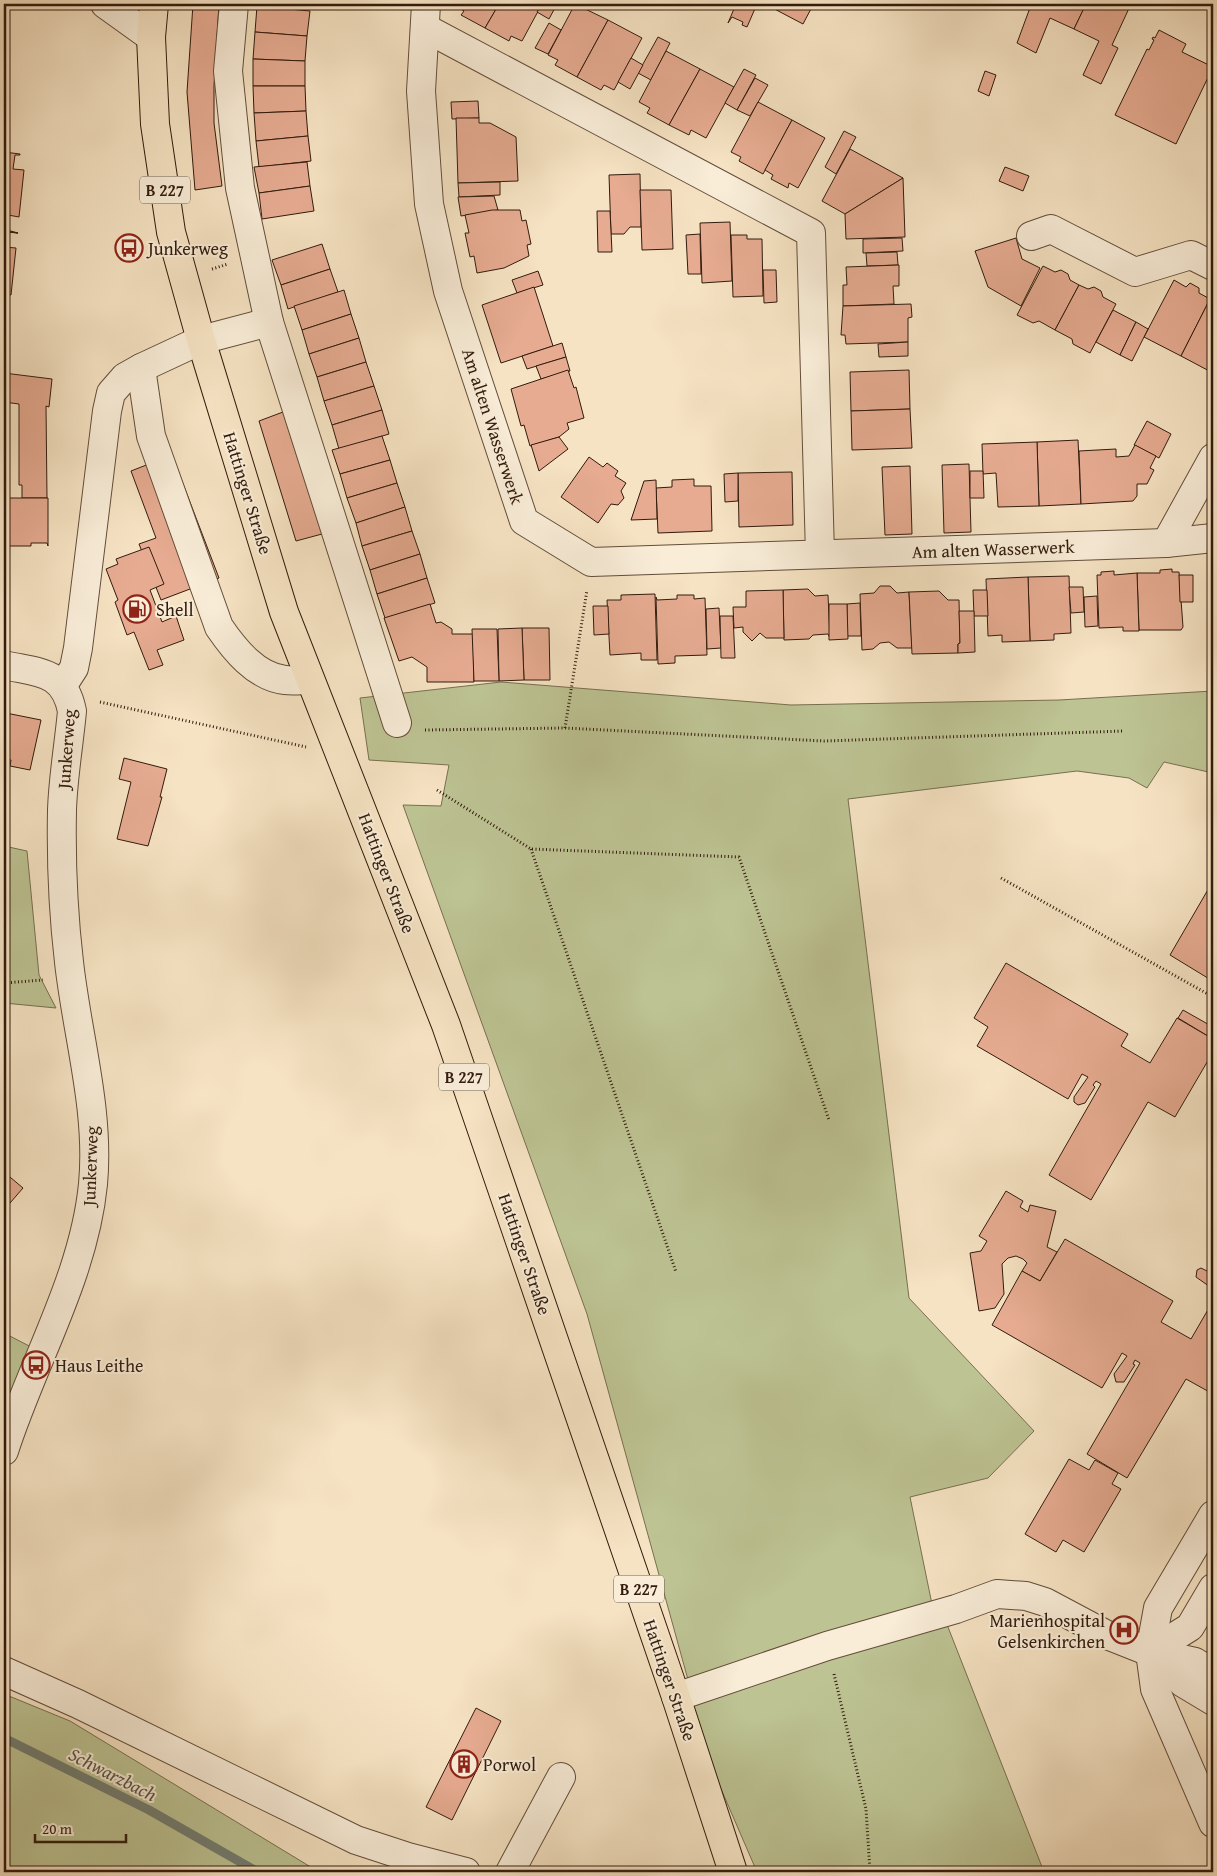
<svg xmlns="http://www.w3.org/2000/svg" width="1217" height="1876" viewBox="0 0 1217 1876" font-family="'Gentium Book Plus',serif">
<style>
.green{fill:#bdc393;stroke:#786f50}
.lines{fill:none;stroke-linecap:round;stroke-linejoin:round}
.stream{stroke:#727d72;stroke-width:9}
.building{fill:#e6ab91;stroke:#321b0d}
.minor-casing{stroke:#634d3a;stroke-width:30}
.major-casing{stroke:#321b0d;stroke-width:30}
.path{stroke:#321b0d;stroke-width:3;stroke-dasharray:1 2.5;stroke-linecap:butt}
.minor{stroke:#f9edd8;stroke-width:28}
.major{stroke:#f6e3c3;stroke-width:28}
.labels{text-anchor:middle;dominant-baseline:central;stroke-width:4;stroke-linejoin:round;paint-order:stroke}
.shield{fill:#f9edd8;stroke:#6e5a4a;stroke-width:1}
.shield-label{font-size:16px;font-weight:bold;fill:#321b0d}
.poi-label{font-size:18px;fill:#321b0d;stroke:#f9edd8;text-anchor:start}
.street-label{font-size:18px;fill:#321b0d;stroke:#f9edd8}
.water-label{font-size:19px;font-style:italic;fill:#575448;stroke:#f9edd8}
</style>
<rect width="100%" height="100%" fill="#f6e3c3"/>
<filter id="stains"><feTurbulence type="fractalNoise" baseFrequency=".004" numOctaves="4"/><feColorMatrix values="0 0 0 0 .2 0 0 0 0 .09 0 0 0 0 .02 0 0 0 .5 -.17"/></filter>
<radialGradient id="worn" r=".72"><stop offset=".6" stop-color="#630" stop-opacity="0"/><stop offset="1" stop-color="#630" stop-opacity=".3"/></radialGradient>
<g class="green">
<polygon points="501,682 791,705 1059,700 1213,691 1213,773 1164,762 1147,788 1129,778 1077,771 848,799 909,1298 1034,1431 988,1478 910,1497 934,1614 690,1687 587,1314 403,805 441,806 449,765 369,760 360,698"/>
<polygon points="4,846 27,851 39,975 56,1008 4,1003"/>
<polygon points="4,1333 35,1349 4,1417"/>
<polygon points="946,1622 1044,1872 757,1872 683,1701"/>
<polygon points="4,1694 70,1721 319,1872 4,1872"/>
</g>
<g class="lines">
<polyline class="stream" points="4,1738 149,1810 258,1872"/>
</g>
<g class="building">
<polygon points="193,4 219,4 214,86 214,123 222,186 195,190 187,92"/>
<polygon points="253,4 306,4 305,10"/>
<polygon points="455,4 499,4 485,28 461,15 464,11 454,5"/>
<polygon points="499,4 542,4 522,41 511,36 509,41 485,28"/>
<polygon points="542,4 557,4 549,19 537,12"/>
<polygon points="575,4 608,20 577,77 555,65 558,60 548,55"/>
<polygon points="736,4 757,4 747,27 742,25 743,22 732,17 728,23"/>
<polygon points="765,4 811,4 813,5 803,24"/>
<polygon points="1040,4 1086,4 1074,29 1050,18 1036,53 1017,43 1031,5 1038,8"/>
<polygon points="1086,4 1131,4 1112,45 1118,48 1101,84 1083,75 1099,41 1074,29"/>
<polygon points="257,6 310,11 307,36 255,32"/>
<polygon points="608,20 642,38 614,90 604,85 601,90 577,77"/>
<polygon points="549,23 561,30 548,54 535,48"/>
<polygon points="1159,30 1186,44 1182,52 1213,67 1176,144 1115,115 1147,49 1149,50 1154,40 1152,39 1153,37 1155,38"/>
<polygon points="255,32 307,36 305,61 253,59"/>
<polygon points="658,37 670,43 651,80 638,73"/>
<polygon points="666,51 700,69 669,125 647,113 650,108 639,102"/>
<polygon points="631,58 643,65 630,89 618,82"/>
<polygon points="253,59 305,61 305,86 253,86"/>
<polygon points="700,69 734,87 706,138 691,130 689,135 669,125"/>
<polygon points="744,69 756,75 737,110 725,103"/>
<polygon points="985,71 996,75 989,96 978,91"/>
<polygon points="755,78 768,85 750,116 737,110"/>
<polygon points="253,86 305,86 306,111 254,113"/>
<polygon points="478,101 479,118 452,119 451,102"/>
<polygon points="758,102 792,120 763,174 739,161 741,157 731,152"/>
<polygon points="306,111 308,136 256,141 254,113"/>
<polygon points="456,118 479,118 479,123 490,123 516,137 518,181 458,183"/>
<polygon points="792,120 825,138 798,188 789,183 788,188 771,179 773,175 765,170"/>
<polygon points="844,131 856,137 836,174 825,167"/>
<polygon points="308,136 311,161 259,167 256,141"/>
<polygon points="850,149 903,178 845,214 822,201"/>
<polygon points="4,152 20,154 20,155 15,155 13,169 24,170 19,217 8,215 7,230 18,233 4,231"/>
<polygon points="307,162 310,186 259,193 254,167"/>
<polygon points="1005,167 1029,176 1023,191 999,181"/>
<polygon points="640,174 641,227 630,227 624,234 611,234 609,175"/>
<polygon points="903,178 905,237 846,239 845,214"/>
<polygon points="500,182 500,195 459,197 458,183"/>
<polygon points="310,186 314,211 262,219 259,193"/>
<polygon points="640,190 671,190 673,249 642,250"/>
<polygon points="494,196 498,210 461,216 458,197"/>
<polygon points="492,210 520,210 522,221 526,220 531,244 527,245 529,256 504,268 477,273 474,256 470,257 465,233 469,233 465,215"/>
<polygon points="597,211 610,211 612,252 598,252"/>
<polygon points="730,222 732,281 702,283 700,223"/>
<polygon points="4,231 18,233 6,232 4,247 16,248 11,295 4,294"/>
<polygon points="700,234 701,274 688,274 686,235"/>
<polygon points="731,235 747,235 747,239 762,239 763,296 733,297"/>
<polygon points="902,238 903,251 863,253 863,239"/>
<polygon points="1016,238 1022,259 1040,268 1021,306 988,287 975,251"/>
<polygon points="322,244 330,269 281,285 272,260"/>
<polygon points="897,252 898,265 867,266 866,253"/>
<polygon points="899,265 899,286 893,286 894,304 843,306 843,285 847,285 846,267"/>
<polygon points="1043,266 1055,272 1061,270 1068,274 1070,280 1079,285 1055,330 1039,321 1033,323 1017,315"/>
<polygon points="330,269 338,292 288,309 281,285"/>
<polygon points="763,270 776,270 777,302 764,303"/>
<polygon points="538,271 543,285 517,293 512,280"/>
<polygon points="1174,280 1186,287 1190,283 1199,288 1199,293 1210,299 1181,356 1144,337"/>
<polygon points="1079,285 1088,289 1094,287 1101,291 1103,297 1116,304 1090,353 1073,344 1072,339 1055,330"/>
<polygon points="534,287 553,346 501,363 482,305"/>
<polygon points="344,290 351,314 302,330 294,306"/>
<polygon points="1210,299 1213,301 1213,373 1181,356"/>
<polygon points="911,304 912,317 908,318 908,342 846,344 845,335 841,335 843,306"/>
<polygon points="1113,310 1136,322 1120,355 1096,342"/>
<polygon points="351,314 359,338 309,354 302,330"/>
<polygon points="1136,322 1148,329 1132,361 1120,355"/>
<polygon points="359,338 366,362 317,377 309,354"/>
<polygon points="908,342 908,356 879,357 878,344"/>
<polygon points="562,343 566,357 527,369 522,356"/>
<polygon points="566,357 570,371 541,379 536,366"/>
<polygon points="366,362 374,386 324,401 317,377"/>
<polygon points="568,370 574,388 576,387 584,418 567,423 569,429 559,437 530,446 524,425 521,426 511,389"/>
<polygon points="909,370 910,409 851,411 850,372"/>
<polygon points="4,373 52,379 49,407 46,406 47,498 22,498 22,485 19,485 19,404 4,402"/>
<polygon points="374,386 382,410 332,425 324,401"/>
<polygon points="910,409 912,448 852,450 851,411"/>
<polygon points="382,410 389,434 339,449 332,425"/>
<polygon points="283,412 322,534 296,541 259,421"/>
<polygon points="1147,421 1171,434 1159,458 1134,445"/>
<polygon points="382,436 390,460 340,474 332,450"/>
<polygon points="559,437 568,449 539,471 531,445"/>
<polygon points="1078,440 1081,504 1039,506 1037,442"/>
<polygon points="1037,442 1039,506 998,507 996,473 983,474 982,444"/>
<polygon points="1135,445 1156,456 1150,468 1154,470 1147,484 1137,484 1137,496 1133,501 1081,504 1079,451 1116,449 1116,457 1129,456"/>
<polygon points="172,455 219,578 161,600 139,544 156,538 131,471"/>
<polygon points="589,457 603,467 607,463 618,471 615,476 626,483 621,491 624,498 618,505 611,504 598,523 561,497"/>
<polygon points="390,460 397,483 347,498 340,474"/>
<polygon points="969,464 971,532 944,533 942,465"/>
<polygon points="910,466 912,534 885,535 882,467"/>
<polygon points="970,471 983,471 984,498 970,498"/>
<polygon points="792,472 793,525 739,527 738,473"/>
<polygon points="738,473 738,501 725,502 724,474"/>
<polygon points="694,479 694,486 711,486 712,531 658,533 656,488 672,487 672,480"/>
<polygon points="656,480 657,519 631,520 644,481"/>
<polygon points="397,483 405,507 356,523 347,498"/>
<polygon points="4,498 48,498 48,546 47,543 31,543 31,546 4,546"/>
<polygon points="405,507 412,531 362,546 356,523"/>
<polygon points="412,531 420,554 370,570 362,546"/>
<polygon points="149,547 164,584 150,590 162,622 176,616 184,640 157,650 163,665 149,670 134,632 127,635 115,602 118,600 106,569 118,564 116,559"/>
<polygon points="420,554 427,578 377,594 370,570"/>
<polygon points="1172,569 1172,572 1179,572 1183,627 1181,630 1139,630 1137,573 1160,573 1160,570"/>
<polygon points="1114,571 1114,575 1137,573 1139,631 1123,631 1123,627 1099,628 1097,575 1101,575 1101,572"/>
<polygon points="1179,575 1193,575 1193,602 1180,602"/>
<polygon points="1069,576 1071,633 1054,634 1054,640 1030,641 1028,577"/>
<polygon points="1028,577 1030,641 1002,642 1002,635 988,636 986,579"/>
<polygon points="427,578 435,603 385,618 377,594"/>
<polygon points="1213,583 1213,644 1211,644 1209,584"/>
<polygon points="880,586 890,586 897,593 909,592 912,648 897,648 889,642 880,643 873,649 862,650 860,594 874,593"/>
<polygon points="1069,587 1083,587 1084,612 1071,613"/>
<polygon points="808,589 815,596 828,595 830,638 828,634 813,635 809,639 784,640 783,590"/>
<polygon points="783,590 784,638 766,638 760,633 752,641 743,632 743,627 734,628 733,607 746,607 746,591"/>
<polygon points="973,590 987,590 988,616 974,616"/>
<polygon points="939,591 948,600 959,600 960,643 958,644 958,653 912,654 909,592"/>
<polygon points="655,594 657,660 641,660 641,653 610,655 607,600 621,600 621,595"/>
<polygon points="677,595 694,595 694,599 705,598 707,655 675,656 675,663 658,664 656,597 657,600 677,599"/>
<polygon points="1097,596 1098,626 1085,627 1084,597"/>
<polygon points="860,603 861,636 847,636 847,604"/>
<polygon points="430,604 436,623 441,622 452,629 452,634 473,634 474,682 427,682 427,667 412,657 399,661 384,618"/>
<polygon points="829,604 847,604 848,639 829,640"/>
<polygon points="593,606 608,606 609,634 594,635"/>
<polygon points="719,608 721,648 707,649 706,609"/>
<polygon points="959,611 974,611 975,652 958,653 958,644 960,643"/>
<polygon points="720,616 733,616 735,658 721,658"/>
<polygon points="522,628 549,628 550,680 524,680"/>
<polygon points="522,628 524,680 499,681 498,629"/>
<polygon points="472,629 497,629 499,681 474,681"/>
<polygon points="6,713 41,720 30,770 10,766 11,760 4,759 4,723"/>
<polygon points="124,758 167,769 160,797 162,797 148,846 117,839 131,782 119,779"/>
<polygon points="1213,881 1213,975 1211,980 1170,955"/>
<polygon points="1006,963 1128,1034 1121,1046 1150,1063 1177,1018 1213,1039 1213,1052 1175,1117 1148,1102 1091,1200 1049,1175 1101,1084 1096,1081 1093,1085 1095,1087 1085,1103 1078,1105 1074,1102 1074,1097 1088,1077 1082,1074 1068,1099 977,1046 988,1027 974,1018"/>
<polygon points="1183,1010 1213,1027 1213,1039 1178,1018"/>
<polygon points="4,1172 23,1188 4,1210"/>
<polygon points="1006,1191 1023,1201 1020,1207 1028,1212 1030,1205 1056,1211 1047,1247 1057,1252 1040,1281 1022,1271 1027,1263 1023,1259 1016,1256 1008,1258 1002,1264 1004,1294 995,1308 979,1311 970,1253 981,1251 987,1241 979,1236"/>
<polygon points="1065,1239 1173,1301 1161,1322 1191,1339 1213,1301 1213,1394 1186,1379 1127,1478 1087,1454 1140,1363 1135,1360 1133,1364 1135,1365 1124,1382 1116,1382 1114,1374 1127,1356 1122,1353 1102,1388 992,1325 1022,1271 1040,1281"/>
<polygon points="1201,1268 1213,1274 1213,1289 1196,1277 1197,1270"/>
<polygon points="1069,1459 1089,1470 1095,1460 1118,1473 1112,1484 1121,1489 1084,1552 1063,1540 1056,1552 1025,1534"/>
<polygon points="476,1708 501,1721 452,1820 426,1807"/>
</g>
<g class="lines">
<g class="minor-casing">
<g id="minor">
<polyline points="105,4 151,37"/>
<polyline points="234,4 228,71 240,188 269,322 397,723"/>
<polyline points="426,4 421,91 429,204 448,291 524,521 591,562 1166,543 1213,538"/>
<polyline points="425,28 811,233 820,554"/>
<polyline points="1031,236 1051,229 1135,272 1191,255 1213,266"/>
<path d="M141,368L151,436L219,627C234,649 256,677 285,680C293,681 301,680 309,680"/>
<polyline points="1166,543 1213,458"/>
<path d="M4,665C38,673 64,670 72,711C69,744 63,777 62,810C61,860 63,911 69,962C77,1035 100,1110 93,1184C84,1277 32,1363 4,1451"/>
<polyline points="63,685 74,668 78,648 107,411 111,393 125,377 141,368 201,340 269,322"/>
<polyline points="1213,1515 1158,1608 1150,1652 1155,1689 1213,1823"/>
<polyline points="1150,1652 1190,1627 1213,1588"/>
<polyline points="1150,1652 1183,1683 1213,1701"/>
<polyline points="4,1671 78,1704 356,1840 408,1857 466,1872"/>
<polyline points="676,1697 827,1646 956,1609 997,1594 1026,1596 1045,1602 1107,1635 1150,1652 1195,1662 1213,1673"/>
<polyline points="510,1872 561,1777"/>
</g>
</g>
<g class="major-casing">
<polyline id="major" points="154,4 151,37 155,124 171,232 201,340 284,612 446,1025 676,1697 733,1872"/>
</g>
<g class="path">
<polyline points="212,269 228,264"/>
<polyline points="100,702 306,747"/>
<polyline points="565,728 587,590"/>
<polyline points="425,730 565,728 824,741 1124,731"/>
<polyline points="437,790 531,849 739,857 829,1120"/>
<polyline points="531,849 676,1272"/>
<polyline points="1001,878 1213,997"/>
<polyline points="4,983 43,980"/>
<polyline points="834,1674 866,1809 870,1872"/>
</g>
<use href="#minor" class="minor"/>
<use href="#major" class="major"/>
</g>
<defs>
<g id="bus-ring" transform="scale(1.4375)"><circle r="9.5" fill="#f9edd8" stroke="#8f2418" stroke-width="1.5"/><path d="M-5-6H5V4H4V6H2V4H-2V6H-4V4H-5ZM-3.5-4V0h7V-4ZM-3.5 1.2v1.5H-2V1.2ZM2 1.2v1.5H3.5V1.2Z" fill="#8f2418"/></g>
<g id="fuel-ring" transform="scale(1.4375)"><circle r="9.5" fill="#f9edd8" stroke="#8f2418" stroke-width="1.5"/><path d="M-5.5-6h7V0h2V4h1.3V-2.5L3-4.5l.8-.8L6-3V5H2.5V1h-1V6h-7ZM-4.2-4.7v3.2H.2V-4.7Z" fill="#8f2418"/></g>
<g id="hospital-ring" transform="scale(1.4375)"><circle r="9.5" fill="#f9edd8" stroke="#8f2418" stroke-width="1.5"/><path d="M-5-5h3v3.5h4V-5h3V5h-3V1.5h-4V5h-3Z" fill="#8f2418"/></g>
<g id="building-ring" transform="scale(1.4375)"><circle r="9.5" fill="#f9edd8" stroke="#8f2418" stroke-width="1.5"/><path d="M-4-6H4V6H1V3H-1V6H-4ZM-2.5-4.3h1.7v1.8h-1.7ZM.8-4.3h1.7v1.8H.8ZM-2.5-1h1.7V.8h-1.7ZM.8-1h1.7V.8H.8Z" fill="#8f2418"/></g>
</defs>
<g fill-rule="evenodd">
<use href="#bus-ring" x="129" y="248"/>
<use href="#fuel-ring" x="137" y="609"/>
<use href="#bus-ring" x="36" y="1365"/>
<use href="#hospital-ring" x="1124" y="1630"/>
<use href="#building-ring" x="464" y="1764"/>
</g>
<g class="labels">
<g class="shield">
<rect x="140" y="176.5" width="50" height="27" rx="4"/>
<rect x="439" y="1063.5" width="50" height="27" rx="4"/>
<rect x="614" y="1575.5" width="50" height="27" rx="4"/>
</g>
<g class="shield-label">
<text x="165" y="190">B 227</text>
<text x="464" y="1077">B 227</text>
<text x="639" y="1589">B 227</text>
</g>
<g class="poi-label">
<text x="148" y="248">Junkerweg</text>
<text x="156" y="609">Shell</text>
<text x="55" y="1365">Haus Leithe</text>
<text x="1105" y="1620" text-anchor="end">Marienhospital<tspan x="1105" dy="21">Gelsenkirchen</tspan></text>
<text x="483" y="1764">Porwol</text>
</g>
<g class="street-label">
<text transform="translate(493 426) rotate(72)">Am alten Wasserwerk</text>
<text transform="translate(248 493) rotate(73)">Hattinger Straße</text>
<text transform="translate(993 549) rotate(-2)">Am alten Wasserwerk</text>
<text transform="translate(66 749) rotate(-86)">Junkerweg</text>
<text transform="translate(387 873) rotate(69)">Hattinger Straße</text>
<text transform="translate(90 1166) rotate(-88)">Junkerweg</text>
<text transform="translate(525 1254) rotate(71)">Hattinger Straße</text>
<text transform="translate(670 1680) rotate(71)">Hattinger Straße</text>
</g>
<g class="water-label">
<text transform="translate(113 1774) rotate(27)">Schwarzbach</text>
</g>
</g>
<rect width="1217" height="1876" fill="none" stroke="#f6e3c3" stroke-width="20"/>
<rect x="5" y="5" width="1207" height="1866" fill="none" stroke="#321b0d" stroke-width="2.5"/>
<rect x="10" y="10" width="1197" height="1856" fill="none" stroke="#321b0d"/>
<path d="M35 1834v8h91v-8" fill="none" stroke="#321b0d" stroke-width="2.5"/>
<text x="42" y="1834" font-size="15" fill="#321b0d" stroke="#f9edd8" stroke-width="4" paint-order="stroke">20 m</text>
<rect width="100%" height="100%" filter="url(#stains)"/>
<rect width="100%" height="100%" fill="url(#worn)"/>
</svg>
